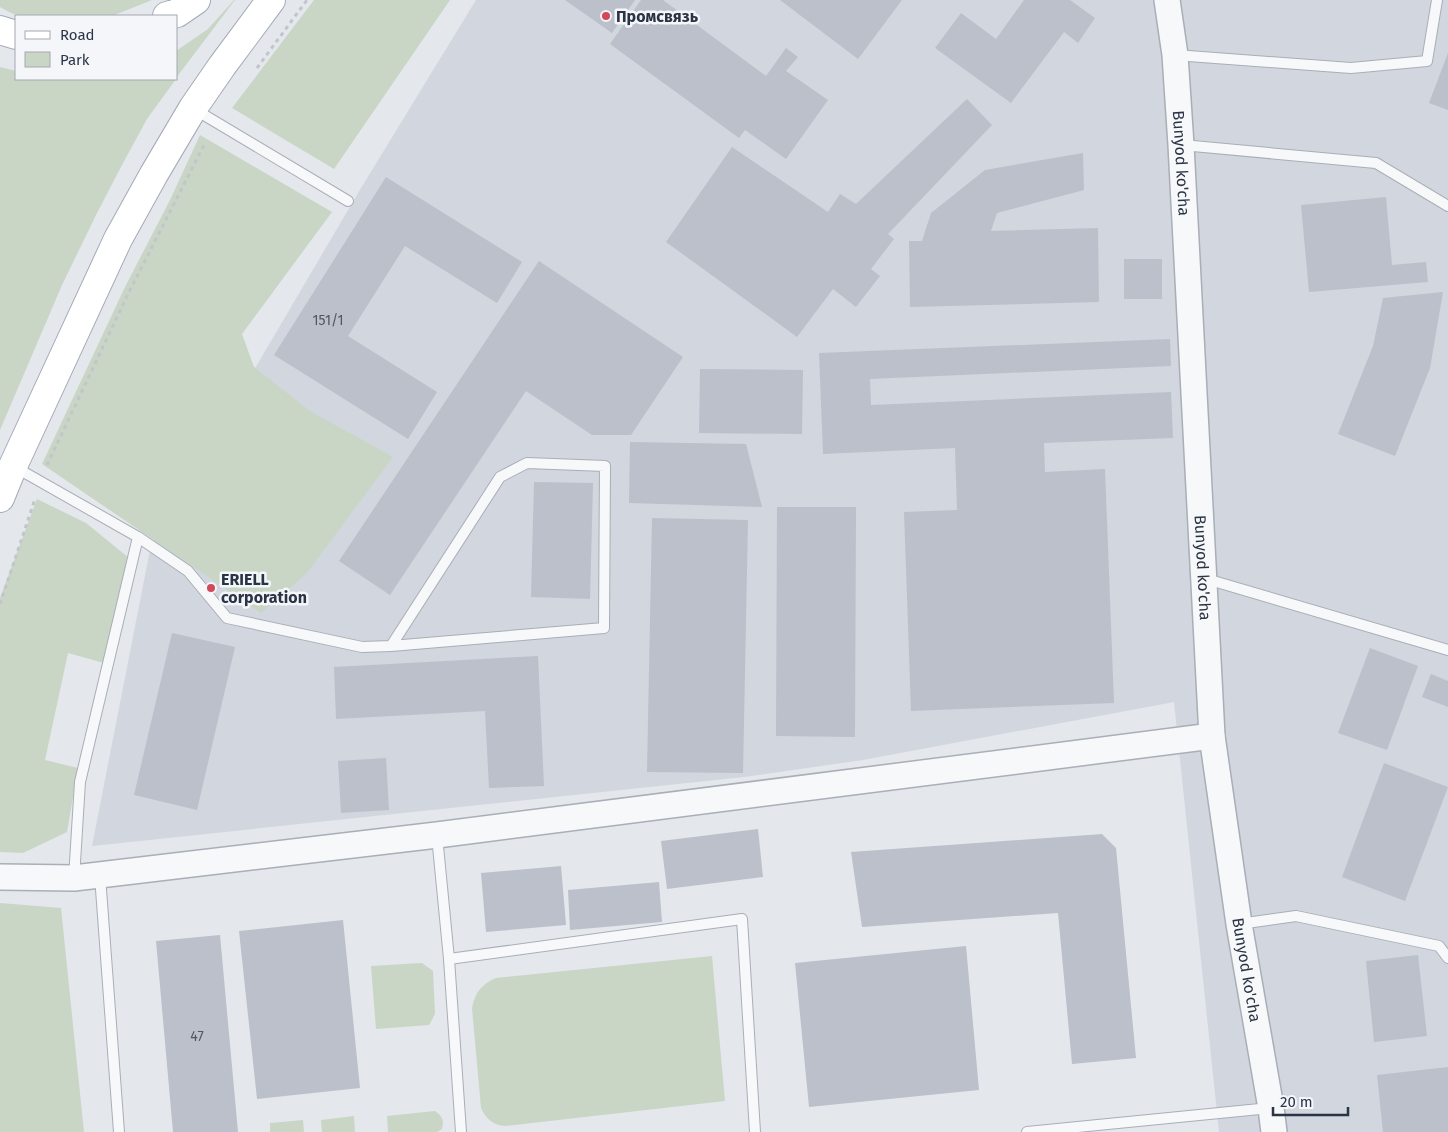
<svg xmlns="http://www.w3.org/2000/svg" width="1448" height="1132" viewBox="0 0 1448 1132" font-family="'Fira Sans',sans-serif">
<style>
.built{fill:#d2d6de}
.green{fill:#c9d6c5}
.building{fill:#bbc0ca}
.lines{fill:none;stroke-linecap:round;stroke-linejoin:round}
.service-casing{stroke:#a9aeb7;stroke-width:12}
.tertiary-casing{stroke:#a9aeb7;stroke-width:28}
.primary-casing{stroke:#a3abb8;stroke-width:30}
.path{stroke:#c2c5cb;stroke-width:3;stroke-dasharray:4 4;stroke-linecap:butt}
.service{stroke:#f7f8fa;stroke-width:10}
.tertiary{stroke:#f7f8fa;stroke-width:25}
.primary{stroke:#fff;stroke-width:28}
.poi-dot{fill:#d1495b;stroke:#f4f6f9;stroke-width:2}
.labels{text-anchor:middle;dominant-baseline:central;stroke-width:5;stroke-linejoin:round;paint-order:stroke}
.number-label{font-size:14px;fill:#4f5766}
.poi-label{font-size:16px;font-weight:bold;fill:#2b3445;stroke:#f4f6f9;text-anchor:start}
.street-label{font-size:16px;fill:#2b3445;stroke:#f4f6f9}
</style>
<rect width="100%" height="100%" fill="#e4e7ec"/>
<polygon class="built" points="476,0 1448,0 1448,1132 1219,1132 1174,702 863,760 744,777 92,846 151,545 361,188"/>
<g class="green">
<polygon points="0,0 152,0 112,16 22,16 11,13 0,7"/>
<polygon points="234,0 235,0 176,78 176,51 208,29"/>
<polygon points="314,0 450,0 334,169 232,108"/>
<polygon points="0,67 16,71 16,79 176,79 147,119 122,165 97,213 62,285 0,430"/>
<polygon points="200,135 332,212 242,334 254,367 310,411 393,457 307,573 261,613 42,464 125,287 170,200"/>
<polygon points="37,499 86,523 129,558 104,663 68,653 45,760 78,768 67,832 23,853 0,852 0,598"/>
<polygon points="0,903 61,908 84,1132 0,1132"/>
<path d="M712,956L725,1101L505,1126C493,1125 486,1119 481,1108L472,1008C475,992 482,984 496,978Z"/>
<polygon points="422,963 433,971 435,1014 429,1025 376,1029 371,966"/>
<path d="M435,1111C443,1117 444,1120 442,1129L437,1132H388L387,1116Z"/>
<polygon points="354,1116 355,1132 322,1132 321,1120"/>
<polygon points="303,1120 304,1132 270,1132 270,1123"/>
</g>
<g class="building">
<polygon points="565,0 635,0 612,33"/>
<polygon points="641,0 663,0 766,76 786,48 798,57 786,71 828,100 786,159 745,130 739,138 610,44"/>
<polygon points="780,0 902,0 858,59"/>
<polygon points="1024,0 1070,0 1095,18 1078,43 1064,32 1011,103 935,48 961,13 996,39"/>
<polygon points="1448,53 1448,110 1429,103"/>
<polygon points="967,99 992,125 888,234 894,239 871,269 880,276 856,307 833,289 797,337 666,242 732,147 828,212 840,194 856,204"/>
<polygon points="1083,153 1084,190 997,213 991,231 1098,228 1099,302 910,307 909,241 922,241 931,213 985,170"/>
<polygon points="386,177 522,262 497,303 405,246 348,336 437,392 408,439 274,355"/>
<polygon points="1386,197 1392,265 1426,262 1428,282 1309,292 1301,205"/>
<rect x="1124" y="259" width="38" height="40"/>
<polygon points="539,261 683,357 631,435 592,435 526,391 390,595 339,561"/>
<polygon points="1443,292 1430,368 1395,456 1338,434 1373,346 1383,298"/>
<polygon points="1170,339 1171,366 870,379 871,405 1171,392 1173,438 1044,443 1045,472 1105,469 1114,703 911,711 904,512 957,510 955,448 823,454 819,353"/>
<polygon points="700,369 803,370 802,434 699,433"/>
<polygon points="630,442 746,444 762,507 629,503"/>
<polygon points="534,482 593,483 590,599 531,597"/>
<polygon points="777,507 856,507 855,737 776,736"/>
<polygon points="652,518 748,520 743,773 647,772"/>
<polygon points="172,633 235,647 197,810 134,795"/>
<polygon points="1370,648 1418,666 1387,750 1338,733"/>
<polygon points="538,656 544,786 489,788 485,711 336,719 334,667"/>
<polygon points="1431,674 1448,681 1448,707 1422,697"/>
<polygon points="386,758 389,810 341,813 338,761"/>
<polygon points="1384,763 1448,787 1405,901 1342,877"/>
<polygon points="758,829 763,877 667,889 661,841"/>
<polygon points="1102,834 1116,848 1136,1058 1072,1064 1058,913 862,927 851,852"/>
<polygon points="561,866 566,925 486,932 481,873"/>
<polygon points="659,882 662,922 570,930 568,890"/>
<polygon points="343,920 360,1088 257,1099 239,931"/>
<polygon points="220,935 238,1132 173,1132 156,941"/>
<polygon points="966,946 979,1090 809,1107 795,963"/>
<polygon points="1418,955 1427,1036 1374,1042 1366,961"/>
<polygon points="1448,1067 1448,1132 1383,1132 1377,1075"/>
</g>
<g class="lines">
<g class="service-casing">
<g id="service">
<polyline points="1175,55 1351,68 1427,61 1437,0"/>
<polyline points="194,109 348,201"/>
<polyline points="1182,145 1376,163 1448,206"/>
<polyline points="13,466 138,537 188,571 227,618 362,647 391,646 604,628 605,466 527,463 500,477 391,646"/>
<polyline points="1203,578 1448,650"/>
<polyline points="437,836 449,959"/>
<polyline points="100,876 119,1132"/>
<polyline points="74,878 80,782 138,537"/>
<polyline points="1239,924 1296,916 1439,946 1448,958"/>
<polyline points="461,1132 449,959 742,919 755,1132"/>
<polyline points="1027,1132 1270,1108"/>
</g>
</g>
<g class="tertiary-casing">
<g id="tertiary">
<path id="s1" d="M1167,0L1175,55L1181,145L1212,736L1239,924L1271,1108L1274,1132"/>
<polyline points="0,877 74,878 437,835 1212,736"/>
</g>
</g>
<g class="primary-casing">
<g id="primary">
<polyline points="167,16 177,13 196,0"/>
<polyline points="0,30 16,35"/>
<polyline points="0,498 13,466 118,239 154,174 193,108 222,66 271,0"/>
</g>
</g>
<g class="path">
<polyline points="257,68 307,0"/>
<polyline points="47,465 129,292 204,145"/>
<polyline points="0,604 35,499"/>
</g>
<use href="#service" class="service"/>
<use href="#tertiary" class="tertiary"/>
<use href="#primary" class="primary"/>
</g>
<g class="poi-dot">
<circle cx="606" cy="16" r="5"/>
<circle cx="211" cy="588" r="5"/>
</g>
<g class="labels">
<g class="number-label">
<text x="328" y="320">151/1</text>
<text x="197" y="1036">47</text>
</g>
<g class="poi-label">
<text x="616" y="16">Промсвязь</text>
<text x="221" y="579">ERIELL<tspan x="221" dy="18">corporation</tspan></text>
</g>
<g class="street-label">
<text stroke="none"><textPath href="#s1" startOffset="164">Bunyod ko'cha</textPath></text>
<text stroke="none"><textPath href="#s1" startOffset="569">Bunyod ko'cha</textPath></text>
<text stroke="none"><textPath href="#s1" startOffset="974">Bunyod ko'cha</textPath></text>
</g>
</g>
<rect x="15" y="15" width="162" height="65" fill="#f4f6f9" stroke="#a4a8b1"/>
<rect x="25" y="31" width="25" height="8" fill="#ffffff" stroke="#a4a8b1"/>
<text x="60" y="40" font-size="15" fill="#2b3445">Road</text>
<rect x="25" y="52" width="25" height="15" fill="#c9d6c5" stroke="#a4a8b1"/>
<text x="60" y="65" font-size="15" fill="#2b3445">Park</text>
<path d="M1273 1107v8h75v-8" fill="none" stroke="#2b3445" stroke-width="2.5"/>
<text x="1280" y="1107" font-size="15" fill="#2b3445" stroke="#f4f6f9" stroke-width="4" paint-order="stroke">20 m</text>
</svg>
